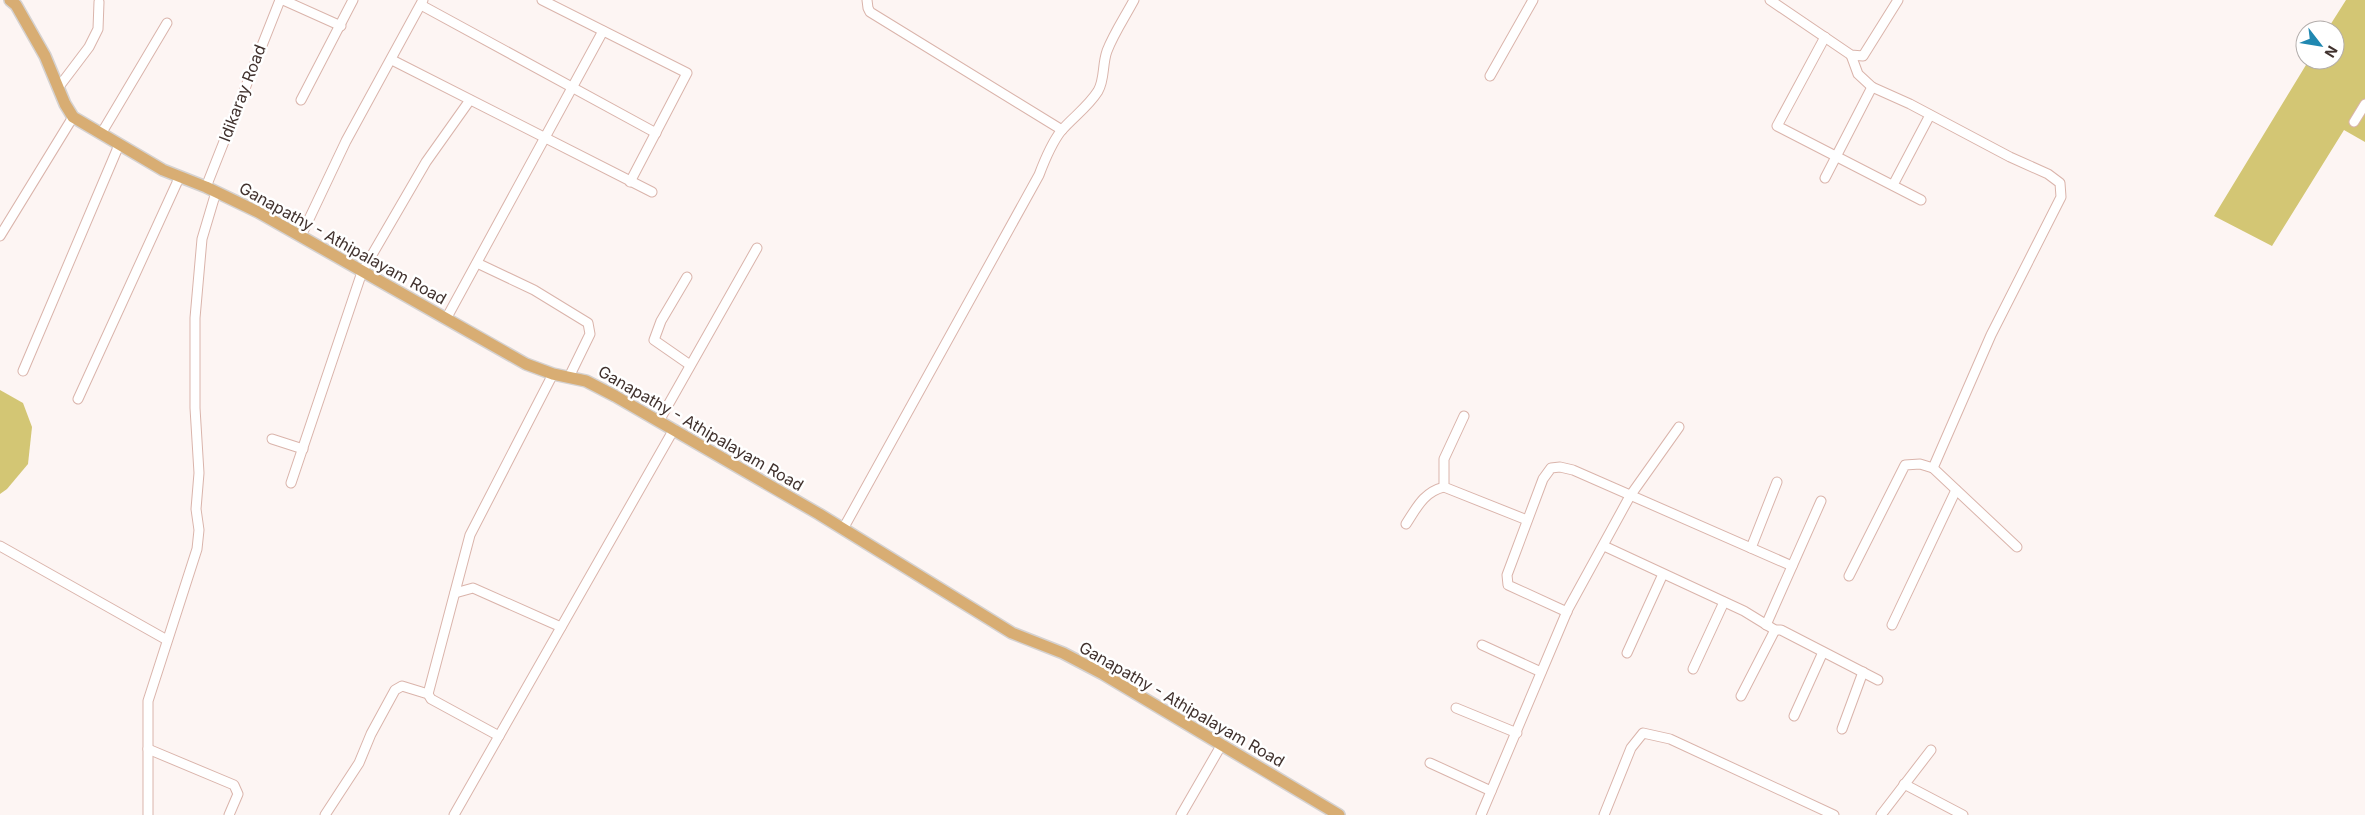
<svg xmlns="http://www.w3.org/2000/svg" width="2365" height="815" viewBox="0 0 2365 815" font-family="Inter,sans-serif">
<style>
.green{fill:#d3c674}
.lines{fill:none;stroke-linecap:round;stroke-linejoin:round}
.minor-casing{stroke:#dab4ab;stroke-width:11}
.major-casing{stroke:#d5d2d1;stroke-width:14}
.minor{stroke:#fff;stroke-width:9}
.major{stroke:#d8ad73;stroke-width:11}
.labels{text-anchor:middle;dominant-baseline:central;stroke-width:5;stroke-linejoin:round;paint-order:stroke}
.street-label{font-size:16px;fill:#41322e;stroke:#fff}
</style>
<rect width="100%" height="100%" fill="#fdf5f3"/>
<g class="green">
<polygon points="2346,0 2365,0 2365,142 2344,130 2272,246 2214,216 2309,60 2335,60 2335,30 2327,30"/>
<polygon points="0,390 23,403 32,427 28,464 7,489 0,494"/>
</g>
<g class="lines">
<g class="minor-casing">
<g id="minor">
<polyline points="283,0 341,26"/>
<polyline points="542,0 687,73 630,182"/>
<polyline points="867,0 868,8 870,12 1062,130"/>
<polyline points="1770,0 1851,55 1863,56 1898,0"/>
<polyline points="421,5 656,133"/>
<polyline points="1825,37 1777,126 1921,200"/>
<polyline points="1851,55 1858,74 1872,87 1910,104 2010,157 2048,174 2060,183 2061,197 1991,335 1933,468 2017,547"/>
<polyline points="392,60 652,192"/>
<polyline points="1490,76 1533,0"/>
<polyline points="58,88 89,47 98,29 99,2"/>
<polyline points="301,100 353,0"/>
<polyline points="2354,122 2365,104"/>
<polyline points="101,134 167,23"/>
<polyline points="1825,178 1872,87"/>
<polyline points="1893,185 1930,115"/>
<polyline points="206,187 280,0"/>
<polyline points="0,236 73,117"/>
<polyline points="301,236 346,141 423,0"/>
<polyline points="477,263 534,290 588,323 590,334 569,377"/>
<polyline points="687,277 661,321 654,340 690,365"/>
<polyline points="446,319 603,31"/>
<polyline points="23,371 119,145"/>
<polyline points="78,399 180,176"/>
<polyline points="1464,416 1444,459 1444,487 1527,520"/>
<polyline points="659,421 757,248"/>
<polyline points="272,439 303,449"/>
<polyline points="291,483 362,272 426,162 470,100"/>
<path d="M1406,524C1417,507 1424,492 1444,487"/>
<path d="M843,529L1039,175C1045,159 1051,144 1061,131C1073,117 1088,107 1098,91C1105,79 1102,65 1107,51C1114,33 1125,17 1134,0"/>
<polyline points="0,546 167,640"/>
<polyline points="1604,546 1744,611 1775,630 1781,630 1878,680"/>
<polyline points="1751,548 1777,482"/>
<polyline points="1849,576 1905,465 1920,464 1933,468"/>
<polyline points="455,593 473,588 561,627"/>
<polyline points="1567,612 1508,585 1507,575 1543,479 1551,468 1560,467 1573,470 1792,566"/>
<polyline points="1766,625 1821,501"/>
<polyline points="1892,625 1956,490"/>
<polyline points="1482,645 1541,672"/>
<polyline points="1627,653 1663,574"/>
<polyline points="1693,669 1724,602"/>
<polyline points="428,694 470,535 553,374"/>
<polyline points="1741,696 1775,630"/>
<polyline points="1456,708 1517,733"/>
<polyline points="1794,716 1823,652"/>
<polyline points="1842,729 1863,672"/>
<polyline points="148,749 234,785 238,794 229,815"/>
<polyline points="1430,763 1491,791"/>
<polyline points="1904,784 1963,815"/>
<polyline points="148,815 148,701 197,549 199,530 196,509 199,473 195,408 195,318 202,239 216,192"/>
<polyline points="325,815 359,763 371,734 395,690 402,686 428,694 431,699 499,736"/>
<polyline points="454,815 674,429"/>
<polyline points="1181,815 1222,744"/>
<polyline points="1481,815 1568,609 1630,496 1679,427"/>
<polyline points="1604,815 1631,748 1643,733 1670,739 1834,815"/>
<polyline points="1881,815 1931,750"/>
</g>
</g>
<g class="major-casing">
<polyline id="major" points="10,0 16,5 45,56 65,104 73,117 163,170 206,187 258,212 526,364 553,374 586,381 615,396 819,514 1012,633 1063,653 1103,674 1339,815"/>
</g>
<use href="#minor" class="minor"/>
<use href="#major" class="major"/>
</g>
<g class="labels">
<g class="street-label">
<text transform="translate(242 93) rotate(-69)">Idikaray Road</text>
<text transform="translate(343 243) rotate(29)">Ganapathy - Athipalayam Road</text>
<text transform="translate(701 428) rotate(30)">Ganapathy - Athipalayam Road</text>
<text transform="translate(1182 704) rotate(30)">Ganapathy - Athipalayam Road</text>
</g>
</g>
<g transform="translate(2320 45) rotate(121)"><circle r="24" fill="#ffffff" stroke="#b3adab"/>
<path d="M0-4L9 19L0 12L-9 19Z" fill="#2088b1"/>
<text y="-8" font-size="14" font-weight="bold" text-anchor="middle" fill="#41322e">N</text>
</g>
</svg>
